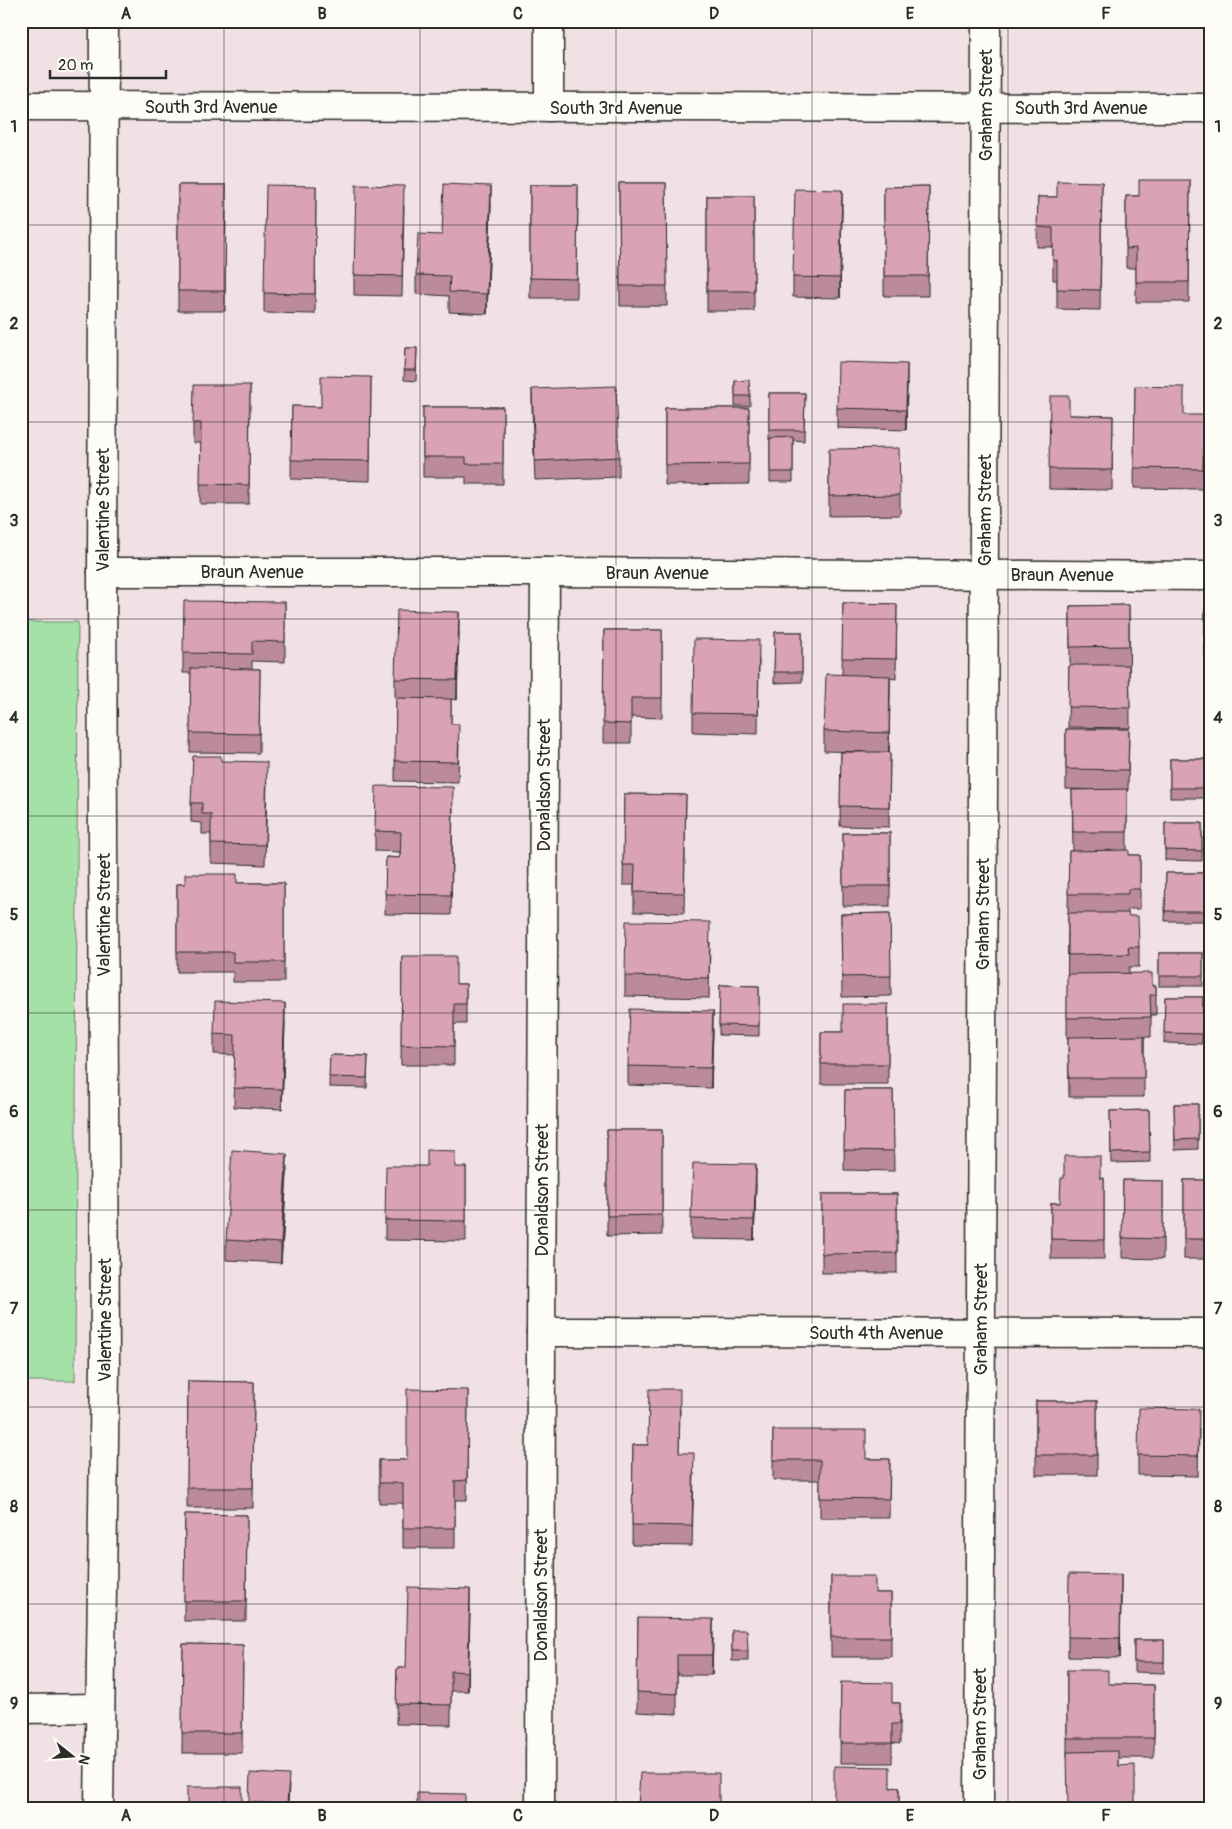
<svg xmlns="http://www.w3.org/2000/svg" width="1232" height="1829" viewBox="0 0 1232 1829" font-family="Pangolin,sans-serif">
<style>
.green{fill:#a4e1a7;stroke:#688669}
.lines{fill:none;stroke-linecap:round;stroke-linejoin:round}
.minor-casing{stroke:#2b2b2b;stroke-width:31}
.minor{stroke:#fdfcf7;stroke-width:28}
.wall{fill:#bb8b9d;stroke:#2b2b2b}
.shaded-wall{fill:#98717f;stroke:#2b2b2b}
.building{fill:#d9a2b6;stroke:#2b2b2b}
.grid{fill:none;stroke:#2b2b2b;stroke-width:1;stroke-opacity:0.55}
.labels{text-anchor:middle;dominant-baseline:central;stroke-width:5;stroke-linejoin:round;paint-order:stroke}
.street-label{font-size:18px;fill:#2b2b2b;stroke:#fdfcf7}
.neatline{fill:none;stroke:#2b2b2b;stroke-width:2}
.grid-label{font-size:16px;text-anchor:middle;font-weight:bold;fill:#2b2b2b}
</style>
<rect width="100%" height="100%" fill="#f2e1e4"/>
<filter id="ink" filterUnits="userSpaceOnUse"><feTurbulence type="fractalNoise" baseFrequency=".02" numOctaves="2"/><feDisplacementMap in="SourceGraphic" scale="10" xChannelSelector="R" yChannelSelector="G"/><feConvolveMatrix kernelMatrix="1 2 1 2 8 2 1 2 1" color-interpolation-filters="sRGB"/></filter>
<g filter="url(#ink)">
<polygon class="green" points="21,622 78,622 75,1381 21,1381"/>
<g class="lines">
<g class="minor-casing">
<g id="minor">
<polyline points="21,106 1211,108"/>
<polyline points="549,107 549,21"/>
<polyline points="102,572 545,572 1211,576"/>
<polyline points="541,1332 1211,1333"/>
<polyline points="21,1709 100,1708"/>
<polyline points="99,1808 105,1364 102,572 104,21"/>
<polyline points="540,1808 541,1332 545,572"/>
<polyline points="979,1808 986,21"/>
</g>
</g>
<use href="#minor" class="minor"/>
</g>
<g class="wall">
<polygon points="1190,180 1189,302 1136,302 1136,268 1126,268 1126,196 1139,196"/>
<polygon points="1102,182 1100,310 1057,309 1057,280 1053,280 1053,247 1037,247 1038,197 1057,197"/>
<polygon points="619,183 666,183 667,306 620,306"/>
<polygon points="178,185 226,185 225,311 178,311"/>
<polygon points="530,185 578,185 577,298 530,298"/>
<polygon points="316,186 315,314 264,313 264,293"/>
<polygon points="929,186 928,296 884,296 884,187"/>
<rect x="707" y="196" width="47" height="115"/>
<polygon points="491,205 487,314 449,312 449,296 416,294 416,275 442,235"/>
<polygon points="404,206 402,296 354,295 354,275"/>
<polygon points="842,210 840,298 793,297 793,277"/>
<polygon points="405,348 417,348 416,381 404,380"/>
<polygon points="371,377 370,481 291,479 292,406 321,407"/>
<polygon points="735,381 750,396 750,406 735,406"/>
<polygon points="907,384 906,430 837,428 837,408"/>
<polygon points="250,385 249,504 200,504 201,443 193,443 193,423"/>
<polygon points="1135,386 1204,435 1203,489 1134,488"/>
<polygon points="532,389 619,457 619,477 535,480 532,409"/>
<polygon points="769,393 805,393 804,441 793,440 793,482 770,482 770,440 769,440"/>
<polygon points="423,407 503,407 503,484 466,484 466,477 423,477"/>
<polygon points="665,408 749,408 749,484 665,485"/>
<polygon points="1069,415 1113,416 1112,490 1049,489 1049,469"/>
<polygon points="829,449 900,495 900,515 829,516"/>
<polygon points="21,462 26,482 24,554 21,554"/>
<polygon points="285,602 285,662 252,661 252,669 260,669 259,753 190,752 191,673 183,673 183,653"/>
<polygon points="843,603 897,604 896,679 890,678 889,752 890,752 889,827 840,826 841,752 864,752 824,751 824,731 842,674"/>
<polygon points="1129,605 1130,728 1068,727 1069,665 1070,665 1070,606"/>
<rect x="1205" y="610" width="6" height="46"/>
<polygon points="604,630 662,630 662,718 631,717 631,743 603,743"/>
<polygon points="459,632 457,700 451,699 451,724 459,744 458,782 395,781 396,698 395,698 395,679"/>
<polygon points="775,632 802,632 802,682 774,683"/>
<polygon points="759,659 758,734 693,732 693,713"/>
<polygon points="1066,729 1129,729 1128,790 1127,790 1127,850 1129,855 1140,855 1140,909 1128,909 1128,913 1139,947 1139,967 1129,967 1129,973 1152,986 1156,986 1156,1015 1151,1015 1151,1037 1144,1037 1144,1097 1069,1097 1068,1038 1067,1038 1068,913 1069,851 1073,851 1072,790 1114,790 1066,789"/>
<rect x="1170" y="759" width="36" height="39"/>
<polygon points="221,761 267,782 265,865 211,863 211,834 202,834 202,823 191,822 191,803"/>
<polygon points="624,794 686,795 684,913 634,912 634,885 623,885"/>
<polygon points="453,807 451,915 385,914 386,857 400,858 400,852 375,851 375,831"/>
<polygon points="1165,823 1202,823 1202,861 1165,860"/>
<rect x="843" y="833" width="47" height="73"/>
<polygon points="1166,873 1207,873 1207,921 1165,921"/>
<polygon points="237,883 284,883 284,982 233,982 233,972 177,972 177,884"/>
<polygon points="890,913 891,996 842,997 841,914"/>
<polygon points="710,942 709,998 625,996 625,976"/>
<rect x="1159" y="953" width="44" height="33"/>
<polygon points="402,956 456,984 466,984 466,1024 454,1024 454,1065 401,1065"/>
<polygon points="720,985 759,986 759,1036 719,1035"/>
<polygon points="1165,997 1203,997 1202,1044 1164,1043"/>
<polygon points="888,1004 888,1084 821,1084 821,1032 843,1032"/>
<polygon points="285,1023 282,1109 234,1107 235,1055 214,1054 214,1034"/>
<polygon points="713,1031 711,1088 628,1085 628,1066"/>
<polygon points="330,1055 368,1056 367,1088 329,1087"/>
<polygon points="845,1090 893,1090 894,1171 844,1170"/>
<polygon points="1174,1104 1198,1104 1198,1149 1175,1150"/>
<polygon points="1149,1110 1150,1162 1111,1163 1110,1111"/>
<polygon points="607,1130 662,1130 662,1235 607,1236"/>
<polygon points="466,1167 466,1241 385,1240 385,1220"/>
<polygon points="287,1174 281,1263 226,1260 226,1240"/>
<polygon points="1100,1178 1104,1178 1104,1259 1051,1259 1051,1203 1060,1203"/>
<polygon points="1123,1180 1163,1181 1163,1259 1122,1258"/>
<rect x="1184" y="1180" width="27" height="79"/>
<polygon points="756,1184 754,1240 691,1239 691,1219"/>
<rect x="822" y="1194" width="75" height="79"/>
<polygon points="188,1381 254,1382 253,1508 187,1508"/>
<polygon points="468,1390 467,1500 455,1500 455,1548 403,1548 403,1503 379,1503 379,1460 407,1460"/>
<rect x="1036" y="1401" width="61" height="74"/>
<polygon points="680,1409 679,1453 694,1473 692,1546 632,1545 633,1445 648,1445"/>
<polygon points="1199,1429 1198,1476 1138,1475 1138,1455"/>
<polygon points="773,1430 866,1459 890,1459 889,1518 820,1518 820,1480 773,1480"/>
<polygon points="185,1514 247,1515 246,1621 184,1621"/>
<rect x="21" y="1573" width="5" height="57"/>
<polygon points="831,1576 875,1593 891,1593 891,1657 831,1657"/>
<polygon points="1121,1595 1120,1658 1068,1657 1068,1637"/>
<polygon points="470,1609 468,1691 451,1691 451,1725 396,1724 397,1668 406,1668"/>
<polygon points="638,1618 713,1639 712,1675 677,1675 677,1714 637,1712"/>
<polygon points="732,1630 748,1651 748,1661 732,1661"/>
<polygon points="1134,1640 1164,1640 1164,1673 1134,1672"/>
<polygon points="183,1644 243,1645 242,1753 182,1753"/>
<polygon points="1067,1670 1108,1684 1154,1685 1154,1758 1118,1758 1118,1766 1067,1757"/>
<polygon points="841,1682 892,1703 900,1703 900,1744 892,1743 892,1763 840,1763"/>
<polygon points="289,1785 288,1808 249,1808 249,1802"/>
<polygon points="899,1787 899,1808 834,1808 890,1788"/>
</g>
<g class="shaded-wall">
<polygon points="491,186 491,205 487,314 487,294"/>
<polygon points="842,190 842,210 840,298 840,278"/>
<polygon points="907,364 907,384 906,430 906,410"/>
<polygon points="26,462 26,482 24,554 24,534"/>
<polygon points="459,612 459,632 457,700 457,680"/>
<polygon points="890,676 890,695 889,753 889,733"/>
<polygon points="285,1003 285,1023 282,1109 282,1089"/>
<polygon points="713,1011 713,1031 711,1088 711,1068"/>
<polygon points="287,1154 287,1174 281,1263 281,1243"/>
<polygon points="756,1164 756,1184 754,1240 754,1220"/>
<polygon points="1121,1575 1121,1595 1120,1658 1120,1638"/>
<polygon points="470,1589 470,1609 468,1691 468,1672"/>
<polygon points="713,1619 713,1639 712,1675 712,1655"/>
</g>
<g class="building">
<polygon points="1139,180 1190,180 1189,282 1136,282 1136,248 1126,249 1126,196 1139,196"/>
<polygon points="1057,181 1102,182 1100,290 1057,289 1057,260 1053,261 1053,228 1037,227 1038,197 1057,197"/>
<polygon points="619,183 666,183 667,286 620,286"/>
<polygon points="444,184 491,186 487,294 449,292 450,276 416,275 418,234 442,235"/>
<polygon points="178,185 226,185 225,291 178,291"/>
<polygon points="266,185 316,186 315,294 264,293"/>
<polygon points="356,185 404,186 402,276 354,275"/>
<polygon points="530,185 578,185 577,279 530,278"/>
<polygon points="929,186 928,276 884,276 884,187"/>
<polygon points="795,189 842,190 840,278 793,277"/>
<rect x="707" y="196" width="47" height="95"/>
<polygon points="405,348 417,348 416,370 404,370"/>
<polygon points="838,362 907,364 906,410 837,408"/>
<polygon points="321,376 371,377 370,461 291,460 292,406 321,407"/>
<polygon points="749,380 750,396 735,396 735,381"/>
<polygon points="194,385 250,385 249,485 200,484 201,423 193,423"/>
<polygon points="616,386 619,457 535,461 532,389"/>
<polygon points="1135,386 1184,387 1184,415 1204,415 1203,469 1134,468"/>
<polygon points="769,393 805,393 804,430 769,430"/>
<polygon points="1050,396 1069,396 1069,415 1113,416 1112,470 1049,469"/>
<polygon points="423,407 503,407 503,464 466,464 466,457 423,457"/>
<polygon points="665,408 749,408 749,464 665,465"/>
<polygon points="793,437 793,472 770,472 770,438"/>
<polygon points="899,448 900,495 829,496 829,449"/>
<polygon points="21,462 26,462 24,534 21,534"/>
<polygon points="184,601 285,602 285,642 252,641 252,654 183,653"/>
<polygon points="843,603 897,604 896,659 842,658"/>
<polygon points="1129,605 1129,646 1070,647 1070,606"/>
<polygon points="397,610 459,612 457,680 395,679"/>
<rect x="1205" y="610" width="6" height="36"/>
<polygon points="604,630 662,630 662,698 631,698 631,724 603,723"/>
<polygon points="775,632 802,632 802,672 774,672"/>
<polygon points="694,639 759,640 758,714 693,713"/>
<polygon points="1069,665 1129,665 1130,708 1068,707"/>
<polygon points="191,668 260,669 259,734 190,733"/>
<polygon points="826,674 890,676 889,733 824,731"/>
<polygon points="396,698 451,699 451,724 459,724 458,762 395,761"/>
<polygon points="1066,729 1129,729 1128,770 1066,769"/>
<polygon points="841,752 890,752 889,807 840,806"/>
<polygon points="193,756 221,756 221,761 267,762 265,845 211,844 211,814 202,814 202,803 191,803"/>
<rect x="1170" y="759" width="36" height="29"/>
<polygon points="376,786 453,787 451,895 385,894 386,857 400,858 401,832 375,831"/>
<polygon points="1127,789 1127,832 1073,832 1072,790"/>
<polygon points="624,794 686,795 684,893 634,892 635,865 623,865"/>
<polygon points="1165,823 1202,823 1202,851 1165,850"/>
<rect x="843" y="833" width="47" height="53"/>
<polygon points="1129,850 1129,855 1140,855 1140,889 1128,889 1128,894 1068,894 1069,851"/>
<polygon points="1166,873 1207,873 1207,911 1165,911"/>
<polygon points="185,874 237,874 237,883 284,883 284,962 233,962 233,952 177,952 177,884 185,884"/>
<polygon points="890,913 891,976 842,977 841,914"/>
<polygon points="1068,913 1128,913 1129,916 1138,916 1139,947 1128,947 1129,954 1068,955"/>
<polygon points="626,921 710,922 709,978 625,976"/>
<rect x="1159" y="953" width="44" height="23"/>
<polygon points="402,956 456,956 456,984 466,984 466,1004 454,1004 454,1046 401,1045"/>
<polygon points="1152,973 1152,986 1156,986 1156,995 1150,995 1151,1017 1067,1018 1067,974"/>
<polygon points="720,985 759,986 759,1026 719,1025"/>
<polygon points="1165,997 1203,997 1202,1034 1164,1033"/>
<polygon points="215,1001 285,1003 282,1089 234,1088 235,1035 214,1034"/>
<polygon points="843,1004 888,1004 888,1064 821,1064 821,1032 843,1032"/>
<polygon points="630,1009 713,1011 711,1068 628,1066"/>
<polygon points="1144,1036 1144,1078 1069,1078 1068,1037"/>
<polygon points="330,1055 368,1056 367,1078 329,1077"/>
<polygon points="845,1090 893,1090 894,1151 844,1150"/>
<polygon points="1174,1104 1198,1104 1198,1139 1175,1140"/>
<polygon points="1149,1110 1150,1152 1111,1153 1110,1111"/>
<polygon points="607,1130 662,1130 662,1215 607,1216"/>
<polygon points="232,1150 287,1154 281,1243 226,1240"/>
<polygon points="427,1150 455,1151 455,1167 466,1167 466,1221 385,1220 386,1166 427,1166"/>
<polygon points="1064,1156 1100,1156 1100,1178 1104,1178 1104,1240 1051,1239 1051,1203 1060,1203 1061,1178 1064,1178"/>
<polygon points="693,1163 756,1164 754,1220 691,1219"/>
<polygon points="1123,1180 1163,1181 1163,1239 1122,1238"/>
<rect x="1184" y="1180" width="27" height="59"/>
<polygon points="822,1194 897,1194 897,1253 822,1254"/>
<polygon points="188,1381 254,1382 253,1488 187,1488"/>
<polygon points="407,1389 468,1390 467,1480 455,1481 455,1528 403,1528 403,1483 379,1483 379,1460 407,1460"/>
<polygon points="649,1389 680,1389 679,1453 694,1453 692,1526 632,1525 633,1445 648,1445"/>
<rect x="1036" y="1401" width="61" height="54"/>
<polygon points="1139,1408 1199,1409 1198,1456 1138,1455"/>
<polygon points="773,1430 866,1430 866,1459 890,1459 889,1499 820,1498 820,1460 773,1460"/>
<polygon points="185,1514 247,1515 246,1601 184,1601"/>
<rect x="21" y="1573" width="5" height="37"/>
<polygon points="1069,1574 1121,1575 1120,1638 1068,1637"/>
<polygon points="831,1576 875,1576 875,1593 891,1593 891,1637 831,1637"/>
<polygon points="408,1587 470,1589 468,1672 451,1671 451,1705 396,1704 397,1668 406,1668"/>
<polygon points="638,1618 713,1619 712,1655 677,1655 677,1694 637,1692"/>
<polygon points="732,1630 747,1630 748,1651 732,1651"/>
<rect x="1134" y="1640" width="30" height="22"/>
<polygon points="183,1644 243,1645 242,1733 182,1733"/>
<polygon points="1067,1670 1108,1670 1108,1684 1154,1685 1154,1738 1067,1738"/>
<polygon points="841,1682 892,1683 892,1703 900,1703 900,1724 892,1724 892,1743 840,1743"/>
<polygon points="1118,1751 1118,1766 1135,1765 1135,1808 1068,1808 1067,1752"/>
<polygon points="834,1766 890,1767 890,1788 899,1787 899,1805 890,1805 890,1808 834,1808"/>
<polygon points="21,1768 23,1768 22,1806 21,1806"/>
<polygon points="250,1773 289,1775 287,1805 249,1802"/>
<polygon points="640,1773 719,1773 719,1808 638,1808"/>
<rect x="187" y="1787" width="55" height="21"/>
<polygon points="417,1793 465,1794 465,1808 417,1808"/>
</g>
</g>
<path class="grid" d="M224,21V1808M420,21V1808M616,21V1808M812,21V1808M1008,21V1808M21,225H1211M21,422H1211M21,619H1211M21,816H1211M21,1013H1211M21,1210H1211M21,1407H1211M21,1604H1211"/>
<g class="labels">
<g class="street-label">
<text transform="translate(986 105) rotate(-90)">Graham Street</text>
<text x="211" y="107">South 3rd Avenue</text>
<text x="616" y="108">South 3rd Avenue</text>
<text x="1081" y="108">South 3rd Avenue</text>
<text transform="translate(103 510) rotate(-90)">Valentine Street</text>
<text transform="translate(985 510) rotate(-90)">Graham Street</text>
<text x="252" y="572">Braun Avenue</text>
<text x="657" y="573">Braun Avenue</text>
<text x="1062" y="575">Braun Avenue</text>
<text transform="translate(544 785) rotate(-90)">Donaldson Street</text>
<text transform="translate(983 914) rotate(-90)">Graham Street</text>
<text transform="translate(104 915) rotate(-90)">Valentine Street</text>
<text transform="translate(542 1190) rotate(-90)">Donaldson Street</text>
<text transform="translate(981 1319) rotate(-90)">Graham Street</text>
<text transform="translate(105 1320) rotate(-90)">Valentine Street</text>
<text x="876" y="1333">South 4th Avenue</text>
<text transform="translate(541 1595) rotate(-90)">Donaldson Street</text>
<text transform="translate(980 1724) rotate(-90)">Graham Street</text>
</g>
</g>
<rect width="1232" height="1829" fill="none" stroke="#fdfcf7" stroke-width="55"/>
<g transform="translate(72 1756) rotate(107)" stroke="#fdfcf7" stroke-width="4" paint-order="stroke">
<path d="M0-4L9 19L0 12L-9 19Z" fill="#2b2b2b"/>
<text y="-8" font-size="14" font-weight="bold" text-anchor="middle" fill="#2b2b2b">N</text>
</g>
<path d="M50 70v8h116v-8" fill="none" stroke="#2b2b2b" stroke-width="2.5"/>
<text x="58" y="70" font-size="15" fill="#2b2b2b" stroke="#fdfcf7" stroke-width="4" paint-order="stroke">20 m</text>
<rect x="28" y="28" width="1176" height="1774" class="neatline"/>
<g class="grid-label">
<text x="126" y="19">A</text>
<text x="322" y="19">B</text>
<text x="518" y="19">C</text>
<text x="714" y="19">D</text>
<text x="910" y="19">E</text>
<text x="1106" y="19">F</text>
<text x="14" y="132">1</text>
<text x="1218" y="132">1</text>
<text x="14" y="329">2</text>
<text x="1218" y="329">2</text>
<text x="14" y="526">3</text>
<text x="1218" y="526">3</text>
<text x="14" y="723">4</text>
<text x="1218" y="723">4</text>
<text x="14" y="920">5</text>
<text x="1218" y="920">5</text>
<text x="14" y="1117">6</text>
<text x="1218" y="1117">6</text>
<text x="14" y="1314">7</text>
<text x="1218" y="1314">7</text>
<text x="14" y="1512">8</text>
<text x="1218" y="1512">8</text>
<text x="14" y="1709">9</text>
<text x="1218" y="1709">9</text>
<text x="126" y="1821">A</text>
<text x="322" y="1821">B</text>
<text x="518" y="1821">C</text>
<text x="714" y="1821">D</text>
<text x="910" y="1821">E</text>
<text x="1106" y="1821">F</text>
</g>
</svg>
